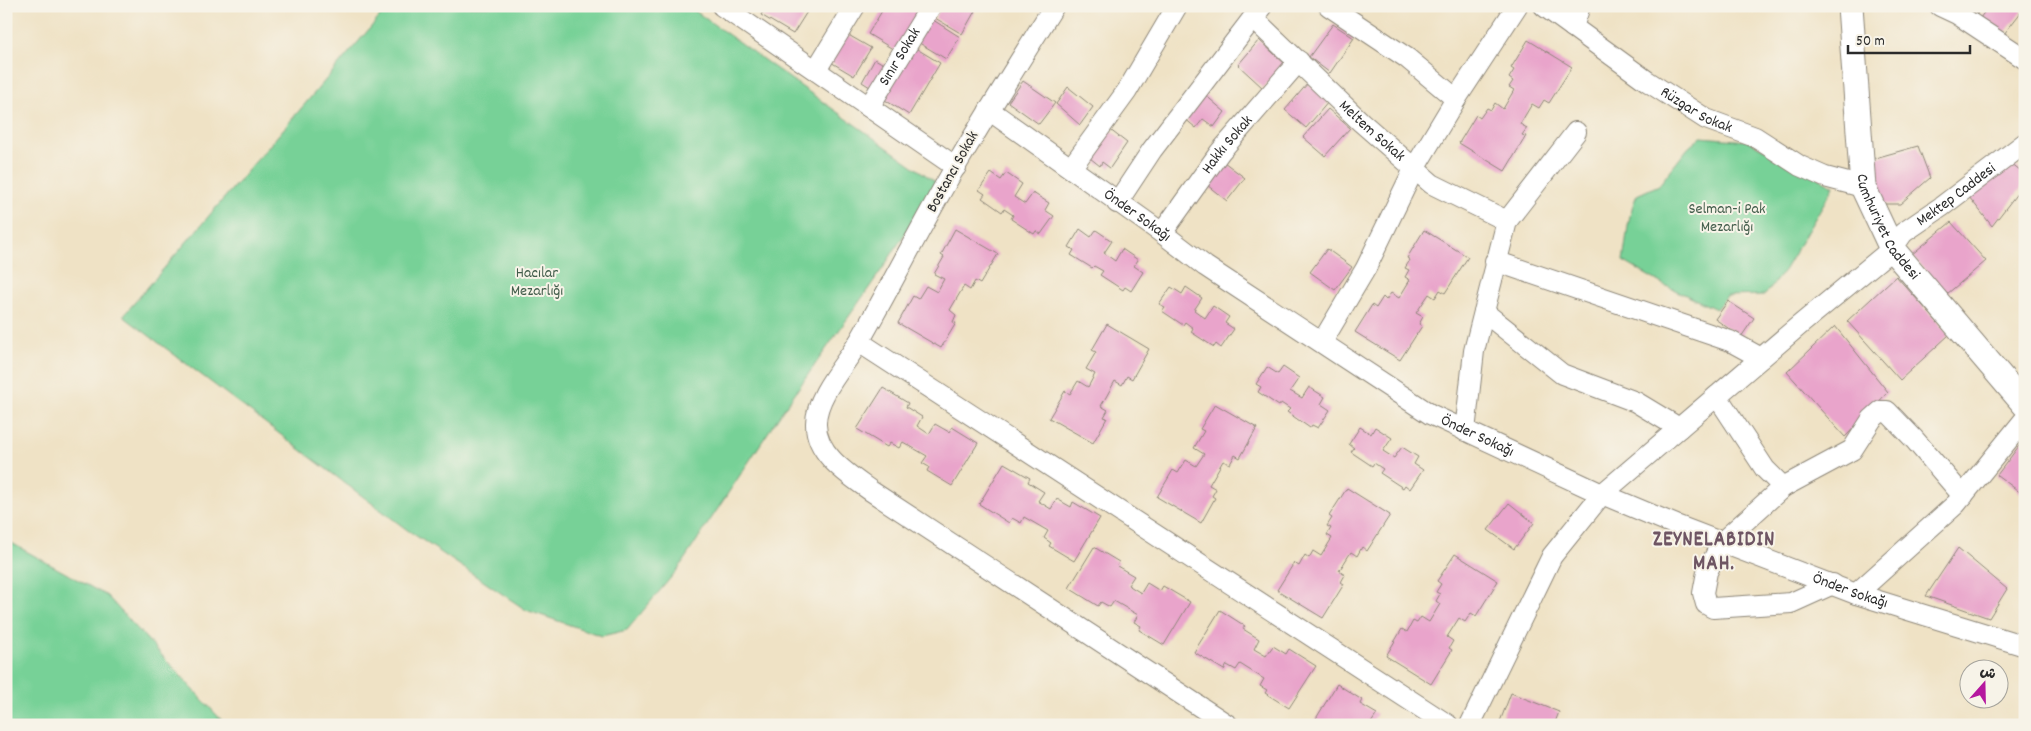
<svg xmlns="http://www.w3.org/2000/svg" width="2031" height="731" viewBox="0 0 2031 731" font-family="Dekko,'Playpen Sans Arabic',sans-serif">
<style>
.green{fill:#77d197;stroke:#517e61}
.building{fill:#e9a4cb}
.lines{fill:none;stroke-linecap:round;stroke-linejoin:round}
.minor-casing{stroke:#8d8678;stroke-width:22}
.major-casing{stroke:#8d8678;stroke-width:27}
.minor{stroke:#fff;stroke-width:20}
.major{stroke:#fff;stroke-width:25}
.labels{text-anchor:middle;dominant-baseline:central;stroke-width:4;stroke-linejoin:round;paint-order:stroke}
.street-label{font-size:16px;fill:#2b2b2b;stroke:#f7f3e8}
.park-label{font-size:16px;fill:#425d4b;stroke:#f7f3e8}
.district-label{font-size:21px;font-weight:bold;letter-spacing:1px;fill:#6e5563;stroke:#f7f3e8}
</style>
<rect width="100%" height="100%" fill="#f7f3e8"/>
<filter id="ink" filterUnits="userSpaceOnUse"><feTurbulence type="fractalNoise" baseFrequency=".02" numOctaves="2"/><feDisplacementMap in="SourceGraphic" scale="10" xChannelSelector="R" yChannelSelector="G"/><feConvolveMatrix kernelMatrix="1 2 1 2 8 2 1 2 1" color-interpolation-filters="sRGB"/></filter>
<filter id="wash" filterUnits="userSpaceOnUse"><feTurbulence type="fractalNoise" baseFrequency=".0096" numOctaves="4" result="noise"/><feDisplacementMap in="SourceGraphic" scale="20" xChannelSelector="R" yChannelSelector="G"/><feGaussianBlur stdDeviation="1.12" result="paint"/><feColorMatrix in="noise" values="0 0 0 0 0 0 0 0 0 0 0 0 0 0 0 0 0 1.4 0 .05"/><feComposite in="paint" operator="in"/></filter>
<g filter="url(#wash)">
<rect width="100%" height="100%" fill="#efe2c5"/>
<g class="green">
<polygon points="389,6 688,6 937,183 883,268 781,413 678,569 627,630 602,636 526,610 406,529 123,316"/>
<path d="M1701,137L1748,141L1834,186L1785,269L1765,295L1727,296L1716,309L1664,285L1623,261C1627,239 1627,216 1637,195L1659,185L1688,148Z"/>
<polygon points="6,540 107,596 226,725 6,725"/>
</g>
<g id="blocks">
<g class="building">
<polygon points="766,6 808,6 810,7 793,34 761,15"/>
<polygon points="885,6 923,6 896,51 868,34"/>
<polygon points="942,6 967,6 975,11 962,34 935,18"/>
<polygon points="1963,6 1983,6 1977,14"/>
<polygon points="1989,6 2025,6 2025,7 2004,34 1980,18"/>
<polygon points="930,18 960,37 946,59 916,41"/>
<polygon points="1333,24 1354,38 1330,73 1309,57"/>
<polygon points="845,33 871,48 854,76 829,61"/>
<polygon points="1259,40 1285,64 1263,88 1238,65"/>
<polygon points="1528,40 1572,67 1549,103 1544,100 1539,108 1532,104 1520,124 1527,128 1522,135 1526,136 1505,171 1459,143 1476,115 1480,118 1487,108 1491,110 1495,103 1503,109 1514,90 1509,87 1513,81 1509,78 1514,70 1511,68"/>
<polygon points="912,46 940,63 909,115 880,97"/>
<polygon points="875,59 887,66 873,89 862,82"/>
<polygon points="1023,81 1055,103 1039,124 1008,102"/>
<polygon points="1308,83 1329,101 1306,128 1285,110"/>
<polygon points="1068,87 1093,107 1080,125 1056,104"/>
<polygon points="1203,93 1225,112 1214,127 1203,119 1196,128 1184,118"/>
<polygon points="1328,109 1350,128 1325,156 1303,137"/>
<polygon points="1109,129 1127,143 1110,168 1102,162 1100,166 1090,158"/>
<polygon points="1918,146 1930,178 1900,204 1881,204 1868,160"/>
<polygon points="1224,162 1245,178 1227,201 1207,185"/>
<polygon points="2011,163 2025,174 2025,183 1992,226 1969,197"/>
<polygon points="991,173 1001,180 1006,173 1022,184 1014,197 1025,204 1033,193 1049,203 1045,210 1054,216 1041,234 1036,231 1034,234 1011,219 1013,215 1004,209 1002,212 982,198 985,194 979,190"/>
<polygon points="1951,222 1986,261 1947,294 1911,255"/>
<polygon points="955,229 998,254 980,284 975,281 970,290 964,286 950,310 956,315 953,322 956,323 941,348 898,323 913,296 918,299 926,286 937,292 944,279 934,274 944,257 941,255"/>
<polygon points="1080,229 1091,237 1096,230 1112,241 1104,253 1115,261 1122,249 1138,260 1134,266 1143,272 1131,291 1125,287 1123,290 1100,275 1103,271 1094,266 1092,268 1071,255 1074,250 1069,247"/>
<polygon points="1424,230 1468,257 1445,293 1440,290 1435,298 1429,294 1416,313 1423,317 1419,324 1422,326 1400,360 1355,332 1372,305 1376,308 1383,297 1386,300 1391,293 1399,298 1410,280 1405,277 1409,270 1405,268 1410,260 1407,258"/>
<polygon points="1327,249 1352,267 1335,290 1310,272"/>
<polygon points="1896,276 1949,335 1900,380 1847,321"/>
<polygon points="1171,287 1182,294 1186,287 1202,298 1194,310 1205,318 1213,306 1229,317 1225,323 1234,329 1221,348 1216,344 1214,347 1191,332 1193,328 1185,322 1183,325 1162,311 1165,307 1159,304"/>
<polygon points="1728,301 1754,318 1741,337 1715,319"/>
<polygon points="1107,324 1149,349 1132,379 1127,376 1122,385 1115,381 1101,406 1108,410 1104,417 1107,418 1093,443 1049,418 1065,391 1070,394 1078,381 1088,387 1095,374 1086,369 1096,352 1092,350"/>
<polygon points="1835,326 1888,392 1845,437 1787,372"/>
<polygon points="1267,367 1278,374 1283,367 1299,378 1290,391 1302,398 1309,387 1325,397 1321,404 1330,410 1318,428 1312,425 1310,428 1287,412 1290,409 1281,403 1279,406 1258,392 1261,387 1256,384"/>
<polygon points="883,388 908,403 906,407 922,417 917,426 929,434 935,424 949,432 952,427 978,443 952,486 927,471 929,467 922,463 927,456 903,442 899,448 890,443 887,447 857,429"/>
<polygon points="1215,404 1257,428 1240,458 1235,455 1230,464 1223,461 1209,485 1216,489 1212,496 1215,498 1201,523 1157,497 1173,470 1178,473 1186,460 1196,466 1204,454 1194,448 1204,431 1200,429"/>
<polygon points="1360,427 1371,434 1375,427 1392,438 1383,451 1394,458 1402,447 1418,457 1414,464 1423,470 1410,489 1405,485 1403,488 1380,473 1383,469 1374,463 1372,466 1351,452 1354,448 1349,444"/>
<polygon points="2025,438 2025,496 1997,475"/>
<polygon points="1004,463 1030,478 1028,482 1044,492 1038,501 1051,509 1057,499 1071,507 1073,502 1100,518 1074,561 1049,546 1051,543 1044,538 1048,531 1024,517 1021,523 1012,518 1009,523 979,504"/>
<polygon points="1347,488 1390,515 1367,551 1362,547 1357,556 1351,552 1339,571 1345,575 1341,582 1344,584 1323,618 1277,590 1294,563 1299,566 1305,555 1309,558 1313,551 1321,556 1332,538 1327,535 1331,528 1327,526 1332,518 1329,516"/>
<polygon points="1509,503 1534,523 1514,549 1488,530"/>
<polygon points="1094,547 1119,562 1117,566 1134,576 1128,585 1141,593 1147,583 1160,591 1163,586 1190,602 1164,645 1139,630 1141,626 1134,622 1138,615 1114,601 1110,607 1101,602 1098,606 1069,588"/>
<polygon points="1958,548 2007,589 1989,618 1926,596"/>
<polygon points="1455,554 1498,581 1476,616 1471,613 1465,622 1459,618 1447,637 1453,641 1449,648 1452,650 1431,684 1386,656 1402,629 1407,632 1413,621 1417,623 1421,617 1429,622 1440,604 1436,601 1440,594 1436,592 1441,584 1437,581"/>
<polygon points="1220,610 1245,626 1243,629 1259,639 1254,649 1266,656 1273,646 1286,654 1289,649 1316,666 1289,708 1265,693 1267,690 1260,686 1264,679 1240,664 1236,670 1227,665 1224,670 1194,652"/>
<polygon points="1337,684 1362,700 1360,704 1377,714 1371,723 1373,725 1312,725"/>
<polygon points="1511,693 1559,712 1554,725 1499,724"/>
</g>
</g>
</g>
<g filter="url(#ink)">
<use href="#blocks" fill-opacity="0" stroke="#8d8678" stroke-width="1"/>
<g class="lines">
<g class="minor-casing">
<g id="minor">
<polyline points="722,6 956,167"/>
<path d="M1054,6C1021,59 988,111 957,164C923,222 893,282 860,340C846,364 816,395 816,423C815,454 849,475 871,491L1228,725"/>
<polyline points="1329,6 1407,58 1456,99"/>
<path id="s1" d="M1544,6L1647,81L1706,119L1755,137L1800,166L1825,177L1863,187"/>
<polyline points="1940,6 1957,14 2025,59"/>
<path id="s2" d="M1253,18L1361,122L1432,184L1507,221"/>
<polyline points="1573,27 1580,6"/>
<polyline points="816,70 855,6"/>
<path id="s3" d="M869,107L931,6"/>
<path id="s4" d="M989,110L1162,233L1205,266L1430,414L1602,494L1676,525L1856,594L2025,646"/>
<polyline points="1071,168 1127,91 1177,6"/>
<polyline points="1117,203 1152,150 1262,6"/>
<path id="s5" d="M1162,233L1220,152L1299,61"/>
<polyline points="1495,261 1730,341 1761,358"/>
<polyline points="1484,312 1562,374 1636,402 1679,428"/>
<polyline points="859,342 1448,725"/>
<polyline points="1322,342 1366,268 1414,169 1456,99 1517,6"/>
<polyline points="1717,396 1765,469 1783,487"/>
<polyline points="1465,431 1474,351 1507,221 1576,132"/>
<polyline points="1833,584 1791,603 1713,608 1706,604 1703,593 1707,572 1722,542 1783,487 1852,450 1872,419 1881,411 1887,411 1914,439 1963,496"/>
<polyline points="1856,594 1956,504 2025,419"/>
<path id="s6" d="M1470,725L1552,556L1602,494L1801,324L1892,249L1903,233L1941,207L2025,143"/>
</g>
</g>
<g class="major-casing">
<g id="major">
<path id="s7" d="M1850,6L1863,187L1892,249L2025,405"/>
</g>
</g>
<use href="#minor" class="minor"/>
<use href="#major" class="major"/>
</g>
</g>
<g class="labels">
<g class="street-label">
<text stroke="none"><textPath href="#s3" startOffset="59">Sınır Sokak</textPath></text>
<text stroke="none"><textPath href="#s1" startOffset="185">Rüzgar Sokak</textPath></text>
<text stroke="none"><textPath href="#s2" startOffset="164">Meltem Sokak</textPath></text>
<text stroke="none"><textPath href="#s5" startOffset="110">Hakkı Sokak</textPath></text>
<text transform="translate(953 172) rotate(-61)">Bostancı Sokak</text>
<text stroke="none"><textPath href="#s6" startOffset="732">Mektep Caddesi</textPath></text>
<text stroke="none"><textPath href="#s4" startOffset="182">Önder Sokağı</textPath></text>
<text stroke="none"><textPath href="#s7" startOffset="228">Cumhuriyet Caddesi</textPath></text>
<text stroke="none"><textPath href="#s4" startOffset="588">Önder Sokağı</textPath></text>
<text stroke="none"><textPath href="#s4" startOffset="992">Önder Sokağı</textPath></text>
</g>
<g class="park-label">
<text x="1727" y="209">Selman-i Pak<tspan x="1727" dy="18">Mezarlığı</tspan></text>
<text x="537" y="273">Hacılar<tspan x="537" dy="18">Mezarlığı</tspan></text>
</g>
<g class="district-label">
<text x="1714" y="541">ZEYNELABIDIN<tspan x="1714" dy="24">MAH.</tspan></text>
</g>
</g>
<rect width="2031" height="731" fill="none" stroke="#f7f3e8" stroke-width="25"/>
<g transform="translate(1984 684) rotate(20)"><circle r="24" fill="#f7f3e8" stroke="#a5a39c"/>
<path d="M0-4L9 19L0 12L-9 19Z" fill="#b5179e"/>
<text y="-8" font-size="14" font-weight="bold" text-anchor="middle" fill="#2b2b2b">ش</text>
</g>
<path d="M1848 45v8h122v-8" fill="none" stroke="#2b2b2b" stroke-width="2.5"/>
<text x="1856" y="45" font-size="15" fill="#2b2b2b" stroke="#f7f3e8" stroke-width="4" paint-order="stroke">50 m</text>
</svg>
